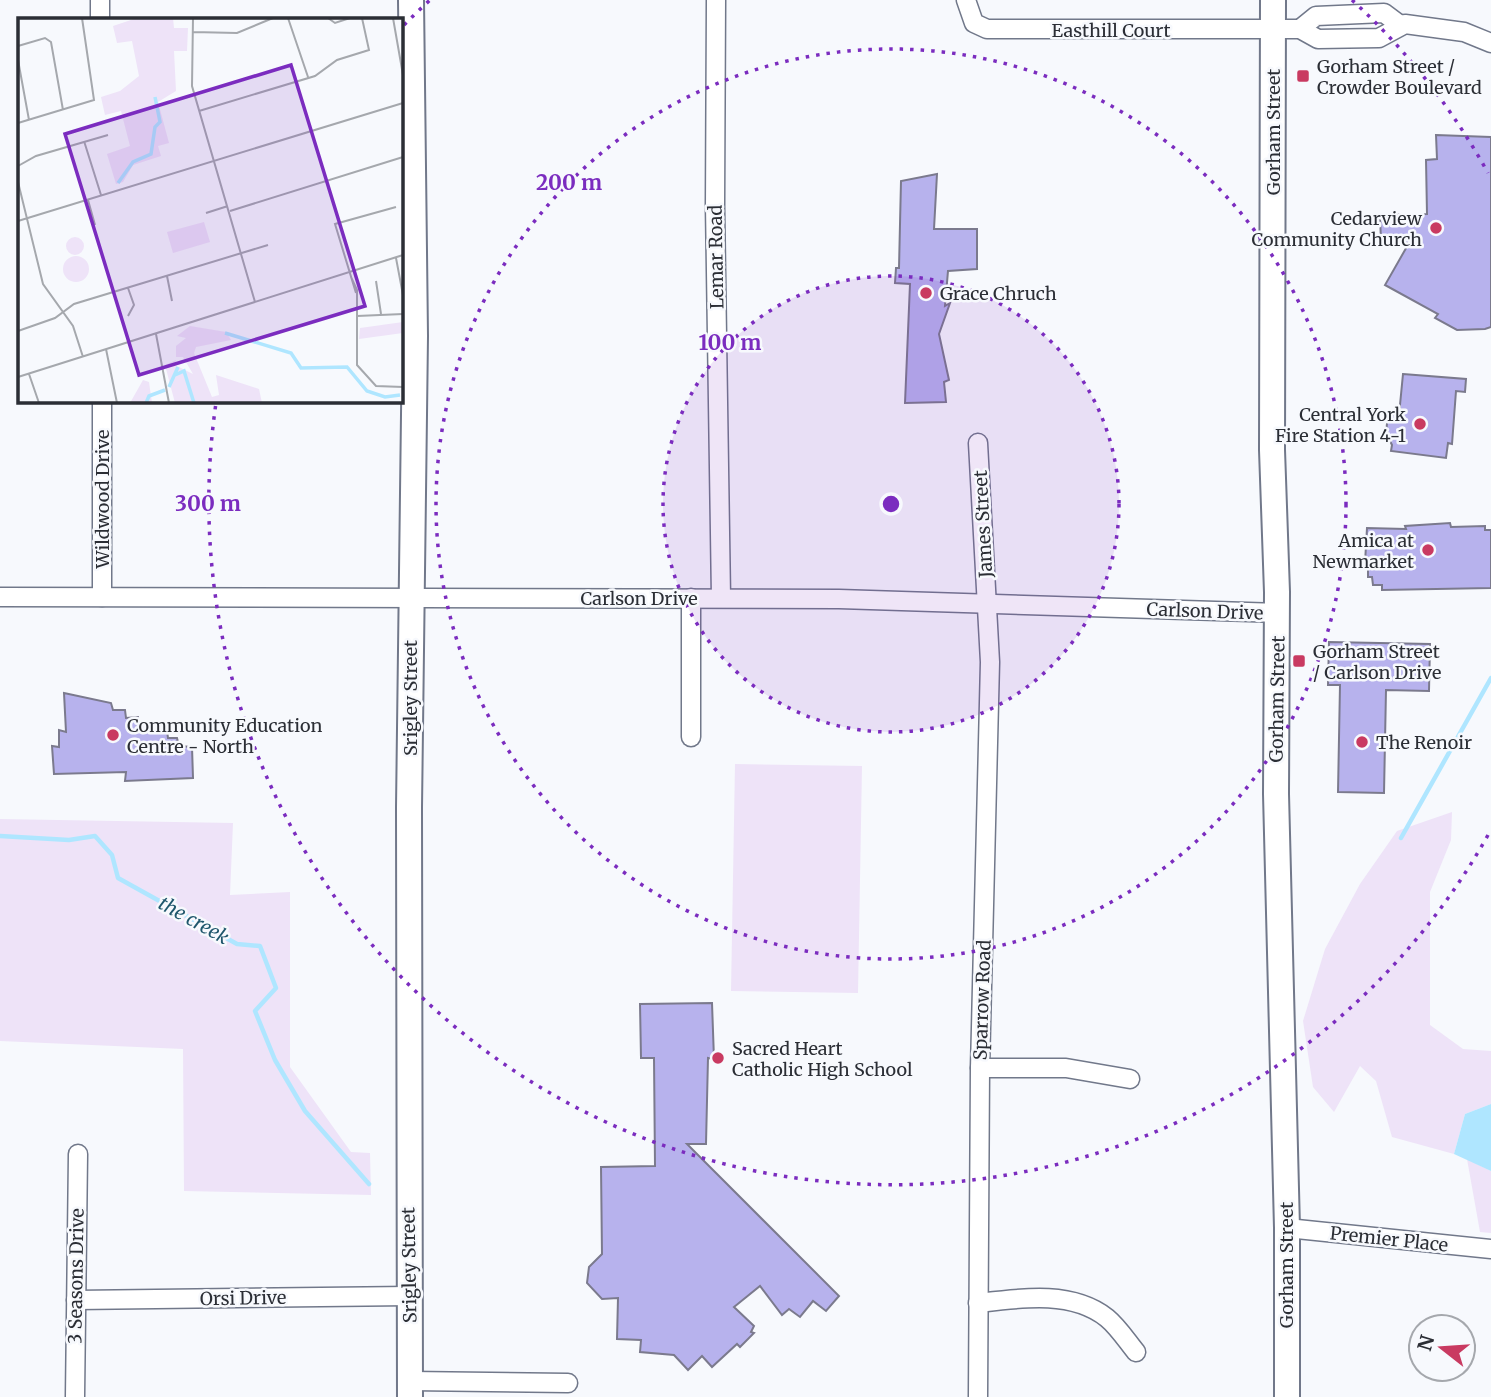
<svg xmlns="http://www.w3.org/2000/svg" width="1491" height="1397" viewBox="0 0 1491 1397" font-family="Merriweather,serif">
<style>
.green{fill:#eee3f8}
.water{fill:#afe6ff}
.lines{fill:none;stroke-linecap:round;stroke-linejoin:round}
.stream{stroke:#afe6ff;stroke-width:4.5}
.building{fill:#b7b2ed;stroke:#7b7a8d;stroke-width:2}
.street-casing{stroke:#71788a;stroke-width:21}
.secondary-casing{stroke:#71788a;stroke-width:28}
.street{stroke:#fff;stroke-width:18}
.secondary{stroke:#fff;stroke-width:24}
.ring{fill:none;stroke:#7b2cbf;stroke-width:3.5;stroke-dasharray:3.5 7}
.poi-dot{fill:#c93a61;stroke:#f7f9fd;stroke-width:2.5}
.labels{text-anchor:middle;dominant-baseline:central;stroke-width:5;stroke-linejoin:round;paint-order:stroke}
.street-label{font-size:18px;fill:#2b2e35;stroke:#f7f9fd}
.poi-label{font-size:18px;fill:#2b2e35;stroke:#f7f9fd;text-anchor:start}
.water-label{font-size:19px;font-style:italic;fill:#20576d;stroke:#f7f9fd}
.inset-river{fill:none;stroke:#afe6ff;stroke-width:3.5}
.inset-road{fill:none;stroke:#a5a8ad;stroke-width:2}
.view{fill:#7b2cbf;fill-opacity:0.15;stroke:#7b2cbf;stroke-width:3.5}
.inset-edge{fill:none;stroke:#2b2e35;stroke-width:3.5}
.centre{fill:#7b2cbf;stroke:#f7f9fd;stroke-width:3.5}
.ring-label{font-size:21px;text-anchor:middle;font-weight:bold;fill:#7b2cbf;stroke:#f7f9fd;stroke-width:5;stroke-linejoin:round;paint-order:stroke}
</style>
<rect width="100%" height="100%" fill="#f7f9fd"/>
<g class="green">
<polygon points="735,764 862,766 858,993 731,991"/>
<polygon points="1452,812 1451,840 1430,892 1430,1025 1463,1049 1491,1051 1491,1104 1465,1114 1454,1154 1392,1137 1376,1081 1360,1066 1334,1112 1313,1087 1303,1021 1325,949 1360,884 1397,831"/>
<polygon points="0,819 233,823 230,895 290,892 290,1067 351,1152 370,1153 371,1195 184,1191 183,1049 0,1041"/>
<polygon points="1467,1159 1491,1171 1491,1233 1480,1232"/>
</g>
<polygon class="water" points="1491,1104 1491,1171 1454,1154 1465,1114"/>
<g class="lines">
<g class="stream">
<polyline points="0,836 69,840 95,836 112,855 118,878 237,944 260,946 276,988 255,1011 275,1060 305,1111 369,1184"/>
<polyline points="1401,838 1491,678"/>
</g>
</g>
<g class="building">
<polygon points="1436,135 1491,137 1491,327 1485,329 1457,330 1435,318 1438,314 1385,285 1409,243 1381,242 1380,215 1427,214 1426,160 1437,159"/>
<polygon points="937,174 934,229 977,229 977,269 948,271 945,306 950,303 939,334 949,380 944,382 946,402 905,403 910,284 895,283 896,268 899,268 901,181"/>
<polygon points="1403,374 1466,379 1465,392 1456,391 1452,444 1448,443 1446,458 1391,451 1392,445 1386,433 1388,414 1399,415"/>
<polygon points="1450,523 1451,527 1485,526 1485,530 1491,530 1491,588 1382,590 1382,585 1373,585 1372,577 1368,577 1368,563 1365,563 1367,528 1406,529 1405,526"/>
<polygon points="1329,642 1430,644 1429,691 1386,690 1384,793 1338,792 1340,685 1328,685"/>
<polygon points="64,693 111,703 113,710 125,710 126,718 138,717 139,725 152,724 151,732 167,731 168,738 177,738 179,746 192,747 193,778 125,781 126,772 54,774 52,746 59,747 59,730 66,732"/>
<polygon points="712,1003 714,1059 708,1058 706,1144 687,1144 839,1296 826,1311 813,1301 800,1317 789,1309 782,1315 760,1286 734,1307 754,1326 751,1332 754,1333 740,1347 737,1344 712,1367 702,1356 688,1370 674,1355 640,1352 641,1340 617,1339 618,1298 602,1299 587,1283 589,1267 602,1254 601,1167 655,1166 654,1058 641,1058 640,1004"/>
</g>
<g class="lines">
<g class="street-casing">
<g id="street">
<polyline points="100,0 100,19"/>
<polyline points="716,0 715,206 721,598"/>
<polyline points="966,0 974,23 987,29 1300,29 1318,39 1379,38 1405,24 1464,32 1491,43"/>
<polyline points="1300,29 1316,16 1384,13 1400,25"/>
<polyline points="102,401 102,597"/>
<polyline points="978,443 990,662 980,1068 978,1397"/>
<polyline points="0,597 839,599 1277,613"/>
<polyline points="691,598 691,737"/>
<polyline points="980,1068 1066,1068 1130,1079"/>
<polyline points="1287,1228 1491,1249"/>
<polyline points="76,1300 410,1296"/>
<path d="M978,1303C1020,1298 1072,1290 1107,1318C1118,1327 1127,1341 1136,1352"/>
<polyline points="410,1381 568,1383"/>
<polyline points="75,1397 78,1154"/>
</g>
</g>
<g class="secondary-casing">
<g id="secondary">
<polyline points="1273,0 1272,450 1277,592 1276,794 1287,1228 1287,1397"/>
<polyline points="410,1397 409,808 415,336 411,0"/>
</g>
</g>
<use href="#street" class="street"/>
<use href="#secondary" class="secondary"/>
</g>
<circle cx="891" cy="504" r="228" fill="#7b2cbf" fill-opacity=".12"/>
<g class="ring">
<circle cx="891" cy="504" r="228"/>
<circle cx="891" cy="504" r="455"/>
<path d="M1488 835A683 683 0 0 1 216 403M404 25A683 683 0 0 1 430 0M1352 0A683 683 0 0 1 1488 173"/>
</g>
<g class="poi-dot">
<rect x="1296" y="69" width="14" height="14" rx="3.5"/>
<circle cx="1436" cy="228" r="7"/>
<circle cx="926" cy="293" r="7"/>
<circle cx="1420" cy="424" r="7"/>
<circle cx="1428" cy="550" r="7"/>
<rect x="1292" y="654" width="14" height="14" rx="3.5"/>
<circle cx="113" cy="735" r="7"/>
<circle cx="1362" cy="742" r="7"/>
<circle cx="718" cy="1058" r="7"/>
</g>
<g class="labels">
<g class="street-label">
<text x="1111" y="30">Easthill Court</text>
<text transform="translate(1273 132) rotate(-90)">Gorham Street</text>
<text transform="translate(716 257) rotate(-91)">Lemar Road</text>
<text transform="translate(102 499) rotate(-90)">Wildwood Drive</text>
<text transform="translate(983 524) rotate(-93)">James Street</text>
<text x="639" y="598">Carlson Drive</text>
<text transform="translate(1205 611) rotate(2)">Carlson Drive</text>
<text transform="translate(410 698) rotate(-90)">Srigley Street</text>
<text transform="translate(1277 699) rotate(-89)">Gorham Street</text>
<text transform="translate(982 1000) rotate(-88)">Sparrow Road</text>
<text transform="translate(1389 1239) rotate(6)">Premier Place</text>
<text transform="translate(409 1265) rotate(-91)">Srigley Street</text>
<text transform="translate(1286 1265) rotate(-90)">Gorham Street</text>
<text transform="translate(76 1276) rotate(-89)">3 Seasons Drive</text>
<text transform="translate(243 1298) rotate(-1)">Orsi Drive</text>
</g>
<g class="poi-label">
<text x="1317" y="66">Gorham Street /<tspan x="1317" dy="21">Crowder Boulevard</tspan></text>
<text x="1422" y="218" text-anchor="end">Cedarview<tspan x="1422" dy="21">Community Church</tspan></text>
<text x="940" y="293">Grace Chruch</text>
<text x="1406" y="414" text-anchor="end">Central York<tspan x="1406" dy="21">Fire Station 4-1</tspan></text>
<text x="1414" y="540" text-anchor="end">Amica at<tspan x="1414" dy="21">Newmarket</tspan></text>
<text x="1313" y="651">Gorham Street<tspan x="1313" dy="21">/ Carlson Drive</tspan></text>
<text x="127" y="725">Community Education<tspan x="127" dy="21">Centre - North</tspan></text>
<text x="1376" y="742">The Renoir</text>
<text x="732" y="1048">Sacred Heart<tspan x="732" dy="21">Catholic High School</tspan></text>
</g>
<g class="water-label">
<text transform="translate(194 920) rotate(29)">the creek</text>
</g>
</g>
<g transform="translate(18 18)">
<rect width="385" height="385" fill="#f7f9fd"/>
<path d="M119,0H155L156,10H170L169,33H156L158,73L140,84L151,125L140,128L143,138L115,147L105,164L98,166L89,136L112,128L103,93L87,97L83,79L102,73L121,58L114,23L99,25L95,8ZM186,204L192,224L155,235L149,214ZM48 228a9 9 0 1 1 18 0a9 9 0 1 1-18 0ZM45 251a13 13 0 1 1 26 0a13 13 0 1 1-26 0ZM385,304V315L341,321L342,310ZM172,308L208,314L213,322L178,329L176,335L194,379L201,377L198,357L241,371L244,385H157L147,347L158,342L157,347L175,356L165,339H158V328L168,320L159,318ZM125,362L131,364L134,385H112Z" fill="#eee3f8"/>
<path class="inset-river" d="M100,165L115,144L133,136L137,109L142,104L137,79M207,315L273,335L283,350L329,349L349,373L367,379L382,377M157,357L166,353L176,385M151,369L160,349M128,385L131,378L147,372"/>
<path class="inset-road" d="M175,0L174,68L237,284M270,0L290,59M310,0L317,5L332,0M375,0L385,57M175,14L219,15L255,0M0,28L27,20L33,24L45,92M0,42L11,102M181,93L297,58L319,42L351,32L344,0M0,105L76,82L64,0M66,123L83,177M0,148L18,138L90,117M0,164L25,266L55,308L65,339M70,182L77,207M212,193L385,139M188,195L210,188M0,203L385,85M378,240L385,277M149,258L154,283M333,259L339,272V347L358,368L385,369M358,263L363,296M110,270L116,287L110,298M338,275L317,206L378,189M339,298L385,296M0,313L37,300L56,286L250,227M138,316L151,385M88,331L99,385M11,356L21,385M0,359L385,237"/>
<path class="view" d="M273,47L347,288L121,357L47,116Z"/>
<rect width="385" height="385" class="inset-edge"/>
</g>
<circle cx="891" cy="504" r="10" class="centre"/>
<g class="ring-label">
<text x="569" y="190">200 m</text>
<text x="730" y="350">100 m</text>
<text x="208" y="511">300 m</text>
</g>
<g transform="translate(1442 1348) rotate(287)"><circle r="33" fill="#f7f9fd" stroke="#a5a8ad" stroke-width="2"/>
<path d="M0-5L12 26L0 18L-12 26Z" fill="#c93a61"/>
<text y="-10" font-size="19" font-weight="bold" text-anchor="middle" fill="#2b2e35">N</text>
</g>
</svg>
